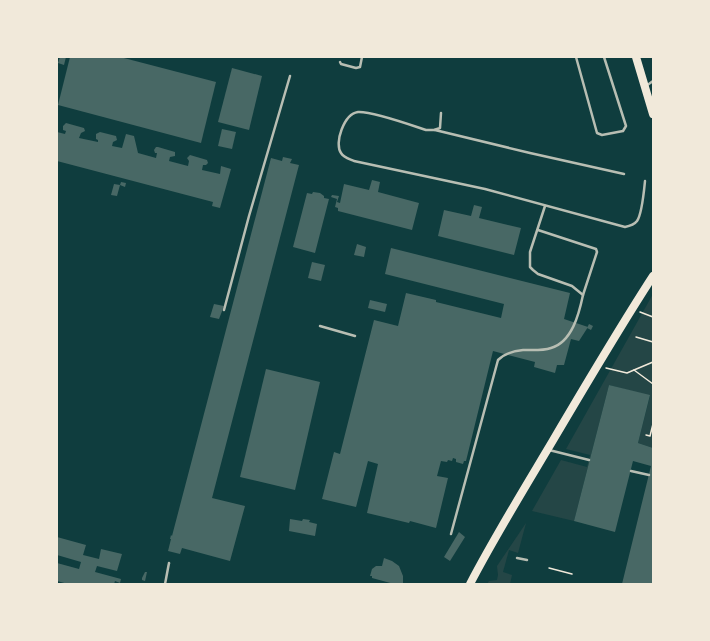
<svg xmlns="http://www.w3.org/2000/svg" width="710" height="641" viewBox="0 0 710 641" font-family="Poppins,sans-serif">
<style>
.green{fill:#244646}
.building{fill:#486865}
.lines{fill:none;stroke-linecap:round;stroke-linejoin:round}
.path{stroke:#f1e9da;stroke-width:1.5}
.service{stroke:#b8beb3;stroke-width:2.5}
.secondary{stroke:#f1e9da;stroke-width:8}
</style>
<rect width="100%" height="100%" fill="#0f3d3e"/>
<g class="green">
<polygon points="653,294 653,448 638,443 650,396 609,385 574,521 532,511 561,460 587,467 590,455 566,449"/>
<polygon points="526,523 518,553 509,550 503,572 512,575 510,584 487,584 489,581 497,580 498,575 497,566"/>
</g>
<g class="building">
<polygon points="60,57 66,57 64,65 58,63"/>
<polygon points="70,57 120,57 216,82 201,143 58,105"/>
<polygon points="232,68 262,76 249,130 218,122"/>
<polygon points="66,123 84,128 85,131 81,133 79,138 98,142 98,140 96,139 96,134 100,132 116,136 117,140 113,142 112,146 122,148 126,134 134,136 138,153 156,158 157,153 155,153 154,150 156,147 158,147 175,152 175,156 170,157 169,161 188,166 189,161 187,158 190,155 207,160 208,163 206,165 203,165 202,170 220,174 221,166 231,169 220,208 212,206 213,202 57,161 57,132 65,134 66,131 63,130 63,126"/>
<polygon points="222,129 236,132 232,149 218,146"/>
<polygon points="283,157 292,159 290,163 299,165 212,498 245,506 230,561 182,548 180,554 168,551 171,539 170,539 171,535 172,536 271,158 282,161"/>
<polygon points="372,180 380,182 378,192 419,203 412,230 338,211 338,208 335,207 337,199 331,197 332,195 339,196 337,202 340,203 344,184 369,190"/>
<polygon points="121,182 126,183 125,187 120,185"/>
<polygon points="114,184 120,185 117,196 111,195"/>
<polygon points="313,192 320,193 324,196 324,198 329,199 315,253 293,247 307,193 312,194"/>
<polygon points="474,205 482,207 479,218 521,228 514,255 438,236 444,210 471,216"/>
<polygon points="357,244 366,247 364,257 354,255"/>
<polygon points="391,248 570,293 564,319 588,327 579,341 571,339 564,365 557,365 555,373 534,367 535,362 493,351 466,461 464,461 463,464 456,462 456,459 453,458 452,461 448,460 447,462 441,461 437,476 448,478 436,528 410,521 409,523 367,513 378,464 368,461 356,507 322,499 334,452 340,454 374,320 398,326 406,293 436,300 436,302 501,318 504,304 385,274"/>
<polygon points="312,262 325,265 321,281 308,278"/>
<polygon points="370,300 387,304 385,312 368,308"/>
<polygon points="214,304 224,306 219,319 210,317"/>
<polygon points="589,324 593,326 591,330 587,328"/>
<polygon points="266,369 320,382 295,490 240,477"/>
<polygon points="609,385 650,395 638,443 653,448 653,584 622,584 651,466 633,461 615,532 574,521"/>
<polygon points="290,519 302,521 303,519 310,520 309,522 317,524 315,536 289,531"/>
<polygon points="459,532 465,537 450,561 444,557"/>
<polygon points="57,537 86,545 83,555 99,559 101,549 122,554 117,571 97,566 95,572 121,579 120,583 115,581 114,584 68,584 57,581 57,563 79,569 81,562 57,555"/>
<polygon points="384,558 392,561 399,566 403,576 403,584 394,584 372,578 372,576 370,576 372,569 376,566 382,566"/>
<polygon points="145,572 147,572 145,581 142,580 142,578"/>
</g>
<g class="lines">
<g class="path">
<polyline points="640,312 653,317"/>
<polyline points="636,337 653,342"/>
<polyline points="606,368 627,373 634,370 653,384"/>
<polyline points="634,370 653,362"/>
<polyline points="646,435 650,436 653,424"/>
<polyline points="549,568 572,574"/>
</g>
<g class="service">
<polyline points="576,57 597,133 602,135 623,131 626,126 604,57"/>
<polyline points="340,62 341,64 356,68 360,67 362,57"/>
<polyline points="646,86 653,81"/>
<path d="M441,113L440,128L434,130H426C411,125 372,111 358,112C344,114 334,143 341,153C344,158 350,159 354,161L485,189L625,227C630,226 634,225 637,221C642,214 644,191 645,181"/>
<polyline points="435,130 530,153 624,174"/>
<polyline points="538,230 596,249 597,252 583,295"/>
<polyline points="224,310 249,216 290,76"/>
<polyline points="320,326 355,336"/>
<polyline points="549,450 589,460"/>
<polyline points="631,471 649,475"/>
<path d="M451,534L498,360C505,353 513,351 523,350C532,350 542,351 551,348C572,342 579,314 583,295L572,286L538,274L533,270L530,267V252L545,206"/>
<polyline points="517,558 527,560"/>
<polyline points="165,584 169,563"/>
</g>
<g class="secondary">
<polyline points="636,57 653,114"/>
<path d="M470,584C495,536 524,489 552,442C585,386 618,330 653,276"/>
</g>
</g>
<rect width="710" height="641" fill="none" stroke="#f1e9da" stroke-width="116"/>
</svg>
